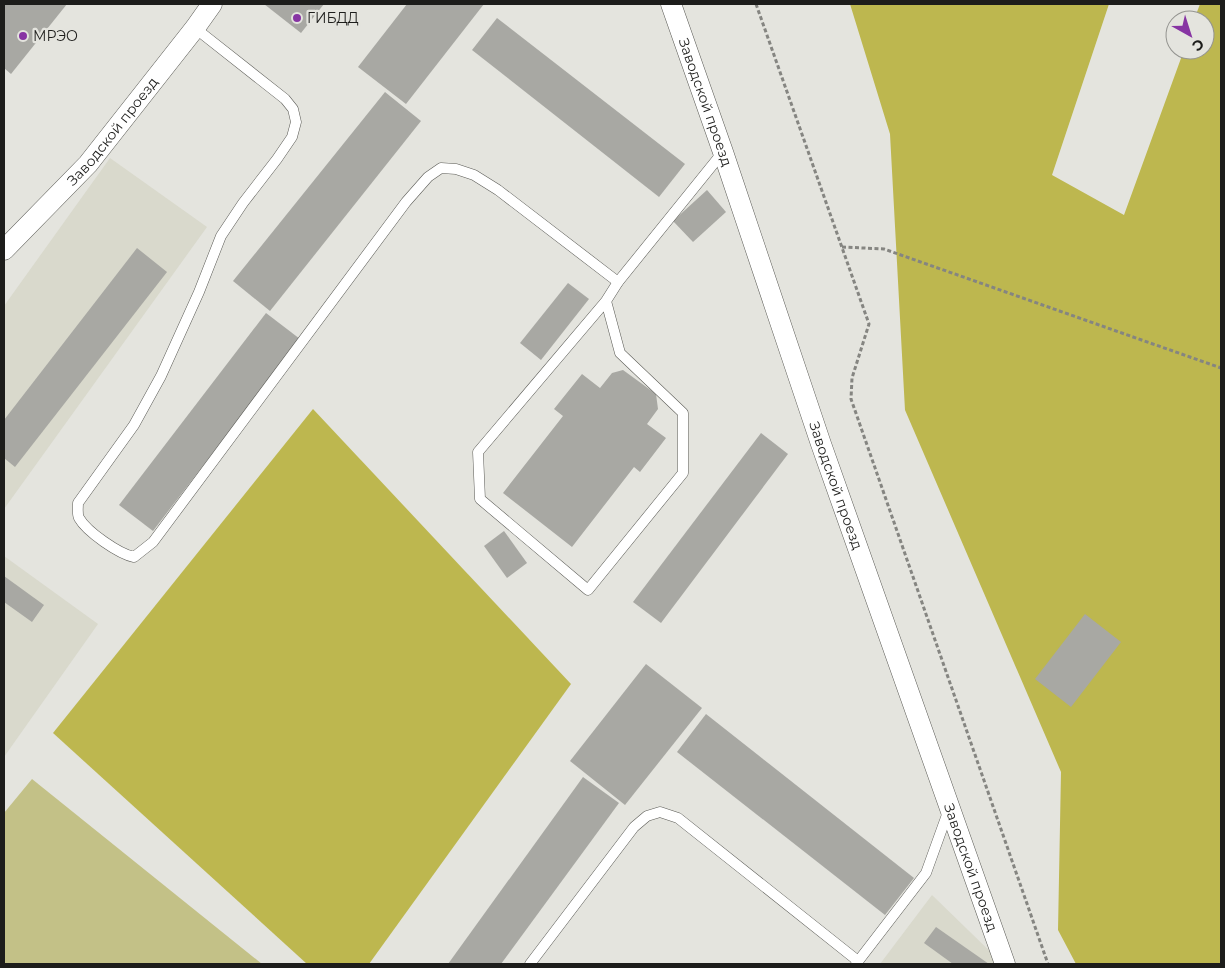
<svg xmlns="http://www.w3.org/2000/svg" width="1225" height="968" viewBox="0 0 1225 968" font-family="Montserrat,sans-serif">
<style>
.built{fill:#d9d9cc}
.green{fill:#c3c187}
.forest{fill:#bdb74f}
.building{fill:#a8a8a3}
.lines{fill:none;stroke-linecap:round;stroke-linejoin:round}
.service-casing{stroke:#5b5b56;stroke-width:11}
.minor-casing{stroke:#5b5b56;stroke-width:21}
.path{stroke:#858581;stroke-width:3;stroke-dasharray:4 2.5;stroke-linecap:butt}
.service{stroke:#fff;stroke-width:10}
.minor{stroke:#fff;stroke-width:20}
.poi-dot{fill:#8734a3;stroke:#e4e4de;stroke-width:2}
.labels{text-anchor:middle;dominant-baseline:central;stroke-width:4.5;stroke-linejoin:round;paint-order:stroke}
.poi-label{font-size:14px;fill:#1d1d1b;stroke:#e4e4de;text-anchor:start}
.street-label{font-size:14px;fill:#1d1d1b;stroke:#e4e4de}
</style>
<rect width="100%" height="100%" fill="#e4e4de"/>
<g class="built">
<polygon points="110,158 207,227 4,509 4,306"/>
<polygon points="4,556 98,624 4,757"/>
<polygon points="932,895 1003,964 880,964"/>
</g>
<polygon class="green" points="32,779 262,964 4,964 4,813"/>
<g class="forest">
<polygon points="850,4 1109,4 1052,175 1124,215 1184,50 1205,50 1205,20 1194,20 1200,4 1221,4 1221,964 1076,964 1058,930 1061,772 905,410 890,134"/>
<polygon points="313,409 571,684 369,964 307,964 53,733"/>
</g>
<g class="building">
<polygon points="4,4 67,4 11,74 4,68"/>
<polygon points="264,4 324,4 301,33"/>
<polygon points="407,4 484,4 406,104 358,67"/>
<polygon points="497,18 685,164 659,197 472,50"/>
<polygon points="385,92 421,121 270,311 233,281"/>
<polygon points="707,190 726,212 693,242 673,221"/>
<polygon points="137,248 167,272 15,467 4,458 4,420"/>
<polygon points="568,283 589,299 541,360 520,343"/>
<polygon points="266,313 300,339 153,531 119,505"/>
<polygon points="623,370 656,394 658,409 647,424 666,438 640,472 634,467 572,547 503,493 563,416 554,409 582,374 600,388 612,373"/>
<polygon points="761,433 788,454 661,623 633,602"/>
<polygon points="504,531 527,563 507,578 484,546"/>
<polygon points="4,576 44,605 32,622 4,602"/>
<polygon points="1085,614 1121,642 1071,707 1035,679"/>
<polygon points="646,664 702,708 625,805 570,761"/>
<polygon points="706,714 914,878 885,915 677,752"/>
<polygon points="583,777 619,803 501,964 448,964"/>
<polygon points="936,927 989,964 953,964 924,943"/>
</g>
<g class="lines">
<g class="service-casing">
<g id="service">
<path d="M195,28L285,99L293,109L296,122L292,137L277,159L243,203L221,236L199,292L161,376L134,425L78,503C78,508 77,514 79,518C87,532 119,554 134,557L153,542L406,202L428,177L441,168L456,169L474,175L498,190L618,282"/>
<polyline points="606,301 478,452 480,499 588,590 683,473 683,413 620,353 606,301 618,282 723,152"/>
<polyline points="530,964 634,827 647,816 660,812 678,818 858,961"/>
<polyline points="856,964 926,873 948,812"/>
</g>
</g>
<g class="minor-casing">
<g id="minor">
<path id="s1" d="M671,4L723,152L821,444L1005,964"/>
<path id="s2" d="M4,250L88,164L195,28L212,4"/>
</g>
</g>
<g class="path">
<polyline points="756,4 869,324 852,378 851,399 1048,964"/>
<polyline points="842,247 884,249 1221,368"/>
</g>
<use href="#service" class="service"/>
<use href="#minor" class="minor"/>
</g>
<g class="poi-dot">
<circle cx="297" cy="18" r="5"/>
<circle cx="23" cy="36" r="5"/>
</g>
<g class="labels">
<g class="poi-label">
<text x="307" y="18">ГИБДД</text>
<text x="33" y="36">МРЭО</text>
</g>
<g class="street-label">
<text stroke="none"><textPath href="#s1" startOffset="104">Заводской проезд</textPath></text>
<text stroke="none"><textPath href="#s2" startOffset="161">Заводской проезд</textPath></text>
<text stroke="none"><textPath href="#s1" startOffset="509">Заводской проезд</textPath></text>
<text stroke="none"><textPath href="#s1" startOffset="914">Заводской проезд</textPath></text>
</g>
</g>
<rect width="1225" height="968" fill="none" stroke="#1d1d1b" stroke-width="10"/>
<g transform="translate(1190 35) rotate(141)"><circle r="24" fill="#e4e4de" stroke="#949490"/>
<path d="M0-4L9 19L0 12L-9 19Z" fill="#8734a3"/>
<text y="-8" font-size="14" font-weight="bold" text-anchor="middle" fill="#1d1d1b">С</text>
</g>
</svg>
